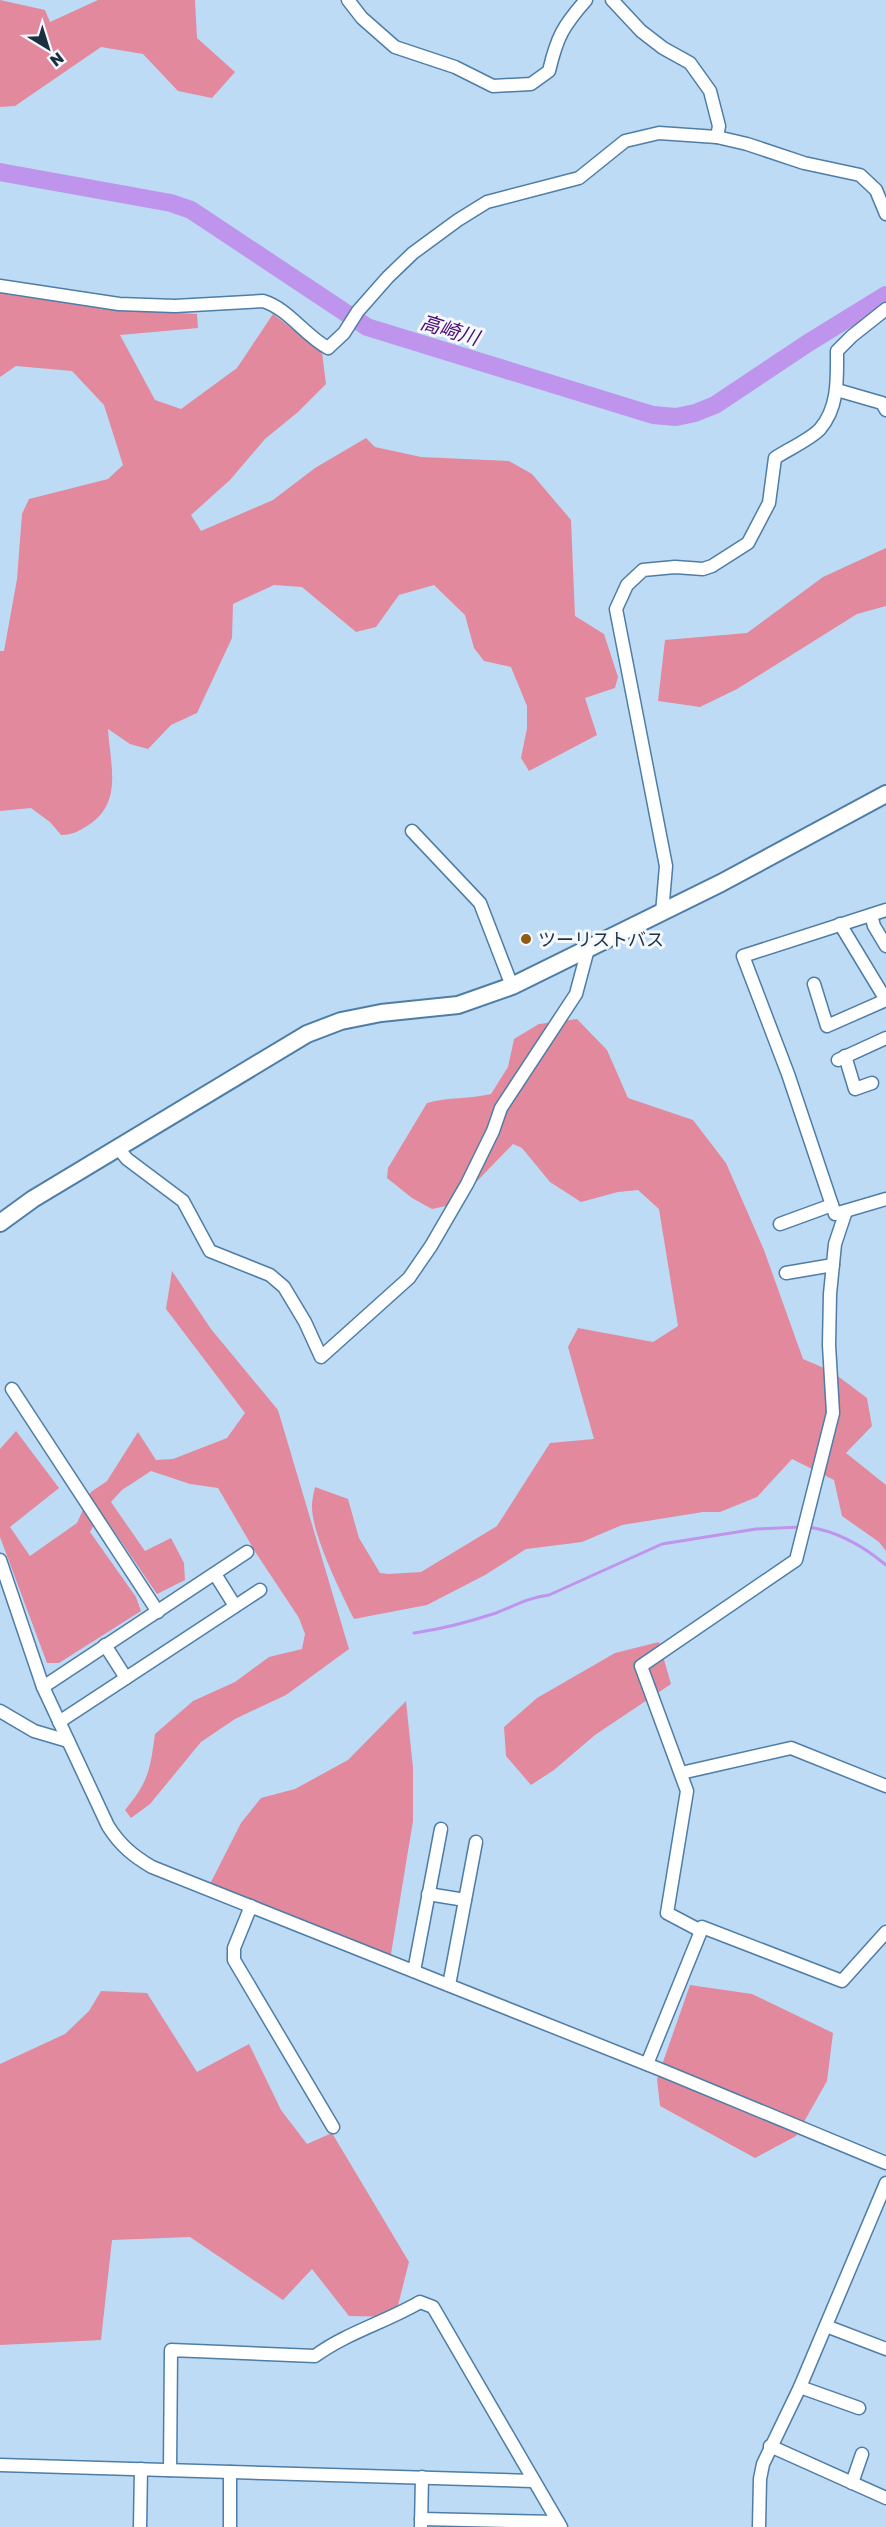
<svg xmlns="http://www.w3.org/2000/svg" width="886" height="2527" viewBox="0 0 886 2527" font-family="'Golos Text','Noto Sans JP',sans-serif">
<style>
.green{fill:#e2899d}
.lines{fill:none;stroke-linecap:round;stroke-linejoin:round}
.stream{stroke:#bf94ed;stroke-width:3}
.river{stroke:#bf94ed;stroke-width:18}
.street-casing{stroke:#4e7da6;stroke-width:15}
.secondary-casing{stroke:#4e7da6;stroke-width:20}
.street{stroke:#fff;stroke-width:12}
.secondary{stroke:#fff;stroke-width:16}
.poi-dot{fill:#925a13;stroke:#f4f9fe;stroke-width:2}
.labels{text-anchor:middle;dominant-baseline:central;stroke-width:6;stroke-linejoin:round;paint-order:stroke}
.poi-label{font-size:18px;fill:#1c3041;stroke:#f4f9fe;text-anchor:start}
.water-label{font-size:20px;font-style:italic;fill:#4d0b77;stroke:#f4f9fe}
</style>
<rect width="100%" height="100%" fill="#bedbf6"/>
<g class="green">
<polygon points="0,0 45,10 50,22 98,0 195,0 197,38 235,72 212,98 178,91 143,54 101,47 15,106 0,107"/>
<path d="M0,293L107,309L197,314L198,328L120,335L155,400L181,409L237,368L273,314L322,352L326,384L298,412L265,439L230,480L191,515L201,531L273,500L315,468L366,438L375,447L421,457L509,461L532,474L571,520L575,616L604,634L618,677L615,688L585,698L597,735L529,771L521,758L527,728V706L511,667L484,661L474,648L465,615L434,585L399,595L376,627L356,632L302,587L274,585L233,604L232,638L197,713L171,725L148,749L130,744L108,729C110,764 123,802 90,824C79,831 73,835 61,835L50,822L31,808L0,811V651H4L17,579L22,514L29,499L108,479L123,465L104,405L72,371L16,366L0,377Z"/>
<polygon points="886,548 886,606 857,614 737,689 700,707 658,701 665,640 747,633 823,577"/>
<path d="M577,1019L607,1050L628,1098L693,1120L726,1163L764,1250L803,1359L831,1371L867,1398L872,1426L846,1453L886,1485V1551L879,1542L842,1516L834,1480L792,1459L757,1497L720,1512H703L622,1525L582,1542L526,1549L485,1575L427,1605L354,1619C341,1593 311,1533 312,1505C312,1499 314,1492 315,1487L348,1499L359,1538L380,1573L389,1574L421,1572L497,1526L550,1443L594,1439L568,1347L578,1328L653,1342L678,1326L659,1209L638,1190L618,1192L581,1202L550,1182L522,1148L513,1144L455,1204L432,1209L412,1198L387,1178L388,1168L427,1103C448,1097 470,1099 491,1094L508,1067L514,1039L539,1024Z"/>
<path d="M172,1271L211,1329L278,1410L349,1649L286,1695L235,1719L201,1742L150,1804L131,1818L125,1810C149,1781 150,1770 155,1734L193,1701L235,1682L269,1657L302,1649L305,1634L299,1618L256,1553L218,1488L190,1484L151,1471L122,1490L111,1502L145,1551L171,1538L184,1563L185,1580L157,1594L101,1512L90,1532L136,1597L141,1611L59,1663H47L0,1537V1449L16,1431L59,1488L10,1527L30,1556L77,1523L91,1492L107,1481L138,1432L156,1460L173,1459L227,1438L245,1413L166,1309Z"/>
<polygon points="659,1642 671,1684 595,1735 554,1770 531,1785 506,1756 504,1727 537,1698 615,1653"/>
<polygon points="406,1701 413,1768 413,1821 390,1960 209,1886 241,1823 261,1798 295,1789 348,1760"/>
<polygon points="690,1985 752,1994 833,2033 827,2081 796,2136 755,2158 660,2106 657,2079"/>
<polygon points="101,1991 147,1993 197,2072 249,2044 281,2110 307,2144 332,2133 409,2262 395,2317 349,2316 312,2269 283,2300 190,2237 112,2240 101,2340 0,2345 0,2064 65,2034 89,2011"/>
</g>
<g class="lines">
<g class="stream">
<path d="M808,1527C838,1531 863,1546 886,1565"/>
<path d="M414,1633C442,1629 469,1622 496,1613C514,1606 530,1597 549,1595L662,1544L756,1529L801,1527"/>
</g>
<polyline class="river" points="0,172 171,203 191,210 367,327 653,415 676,417 695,413 715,405 808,343 886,295"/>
<g class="street-casing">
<g id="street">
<path d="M348,0L362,18L395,47L455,67L493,86L531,84L549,71C557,37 563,26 586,0"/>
<polyline points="612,0 641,31 663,48 690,63 710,91 719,126 717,137"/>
<path d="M0,286L119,304L175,306L263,301C289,309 304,335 328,348L344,333L358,311L388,277L413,253L458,220L487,202L579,178L625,141L659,133L717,137L747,144L804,163L860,175L876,190L886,214"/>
<polyline points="837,390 882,403 886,410"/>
<polyline points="412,831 480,903 512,986"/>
<polyline points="886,910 743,956 788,1074 835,1214 886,1199"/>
<path d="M662,913L666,866L616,609L627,585L643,570L675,567L703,569L712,566L748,543L769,503L775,458C787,450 811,439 820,429C839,407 837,378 837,351L852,336L886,309"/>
<polyline points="871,915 874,926 886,946"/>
<polyline points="814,984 827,1026 886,1000 840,924"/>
<polyline points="845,1056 855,1089 872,1083"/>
<polyline points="838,1060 886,1038"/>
<polyline points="118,1148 127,1159 183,1201 210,1251 270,1275 284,1287 305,1322 321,1357 409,1278 431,1246 467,1184 493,1131 501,1108 576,994 588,949"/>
<polyline points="846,1211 835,1244 830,1294 829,1345 833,1413 796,1560 641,1666 687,1791 667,1913 701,1931 702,1927 842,1981 886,1932"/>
<polyline points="780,1224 832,1205"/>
<polyline points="786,1273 833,1265"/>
<polyline points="12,1389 158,1612"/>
<path d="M0,1560L43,1687L108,1826C120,1845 133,1856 152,1867L664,2071L886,2163"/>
<polyline points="215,1574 235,1606"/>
<polyline points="105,1645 126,1678"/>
<polyline points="43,1687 247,1552"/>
<polyline points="0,1711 34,1731 68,1741"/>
<polyline points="59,1722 260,1590"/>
<polyline points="681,1773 791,1748 886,1786"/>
<polyline points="428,1894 465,1900"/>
<polyline points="251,1906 234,1948 234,1960 333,2127"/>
<polyline points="414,1971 441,1829"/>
<polyline points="449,1985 476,1842"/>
<polyline points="647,2064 701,1931"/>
<polyline points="826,2326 886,2349"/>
<polyline points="800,2387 859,2408"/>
<polyline points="770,2446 886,2498"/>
<polyline points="0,2465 532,2481"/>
<path d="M170,2470L171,2350L315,2356C346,2333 386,2322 420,2302L433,2307L561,2527"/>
<polyline points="852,2483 862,2454"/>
<polyline points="421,2519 558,2522"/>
<polyline points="140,2527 141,2469"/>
<polyline points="230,2527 230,2472"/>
<polyline points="421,2527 422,2477"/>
<polyline points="759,2527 760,2479 763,2464 800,2387 886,2183"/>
</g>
</g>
<g class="secondary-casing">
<polyline id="secondary" points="0,1223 33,1199 307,1034 341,1021 381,1013 458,1005 512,986 721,883 886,794"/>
</g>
<use href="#street" class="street"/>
<use href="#secondary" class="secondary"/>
</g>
<circle class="poi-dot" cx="526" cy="939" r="6"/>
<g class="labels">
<g class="poi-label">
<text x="538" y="939">ツーリストバス</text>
</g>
<g class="water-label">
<text transform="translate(450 329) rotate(17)">高崎川</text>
</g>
</g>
<g transform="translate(48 48) rotate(142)" stroke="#f4f9fe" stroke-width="4.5" paint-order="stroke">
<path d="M0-4.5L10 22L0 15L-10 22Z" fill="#1c3041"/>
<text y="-9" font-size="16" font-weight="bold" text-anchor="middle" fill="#1c3041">N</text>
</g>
</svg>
